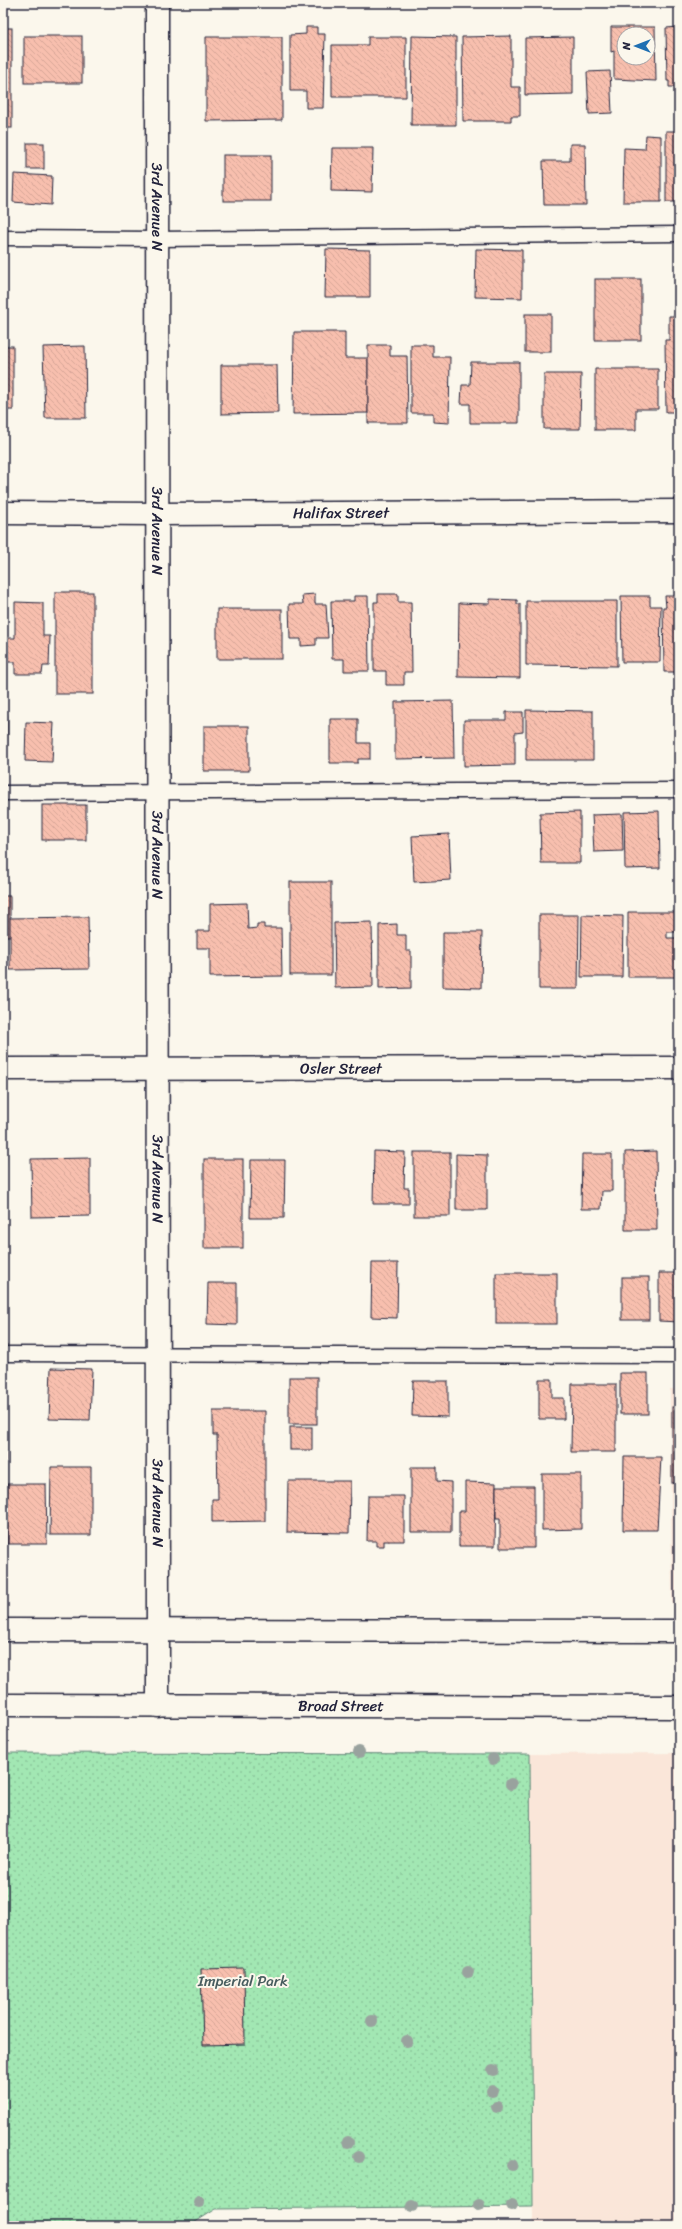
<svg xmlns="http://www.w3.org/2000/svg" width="682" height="2229" viewBox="0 0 682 2229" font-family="Sriracha,sans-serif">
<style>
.built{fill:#fae6d9}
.park{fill:url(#park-dots);stroke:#628477}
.building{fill:url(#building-back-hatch);stroke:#22223b;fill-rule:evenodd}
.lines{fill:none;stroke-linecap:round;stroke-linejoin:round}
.lane-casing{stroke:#22223b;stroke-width:17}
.street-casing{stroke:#22223b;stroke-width:25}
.secondary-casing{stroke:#22223b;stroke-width:25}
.lane{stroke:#fbf7ec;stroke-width:14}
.street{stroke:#fbf7ec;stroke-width:22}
.secondary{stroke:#fbf7ec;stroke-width:22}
.tree{fill:#99a29e}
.labels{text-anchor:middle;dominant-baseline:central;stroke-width:4;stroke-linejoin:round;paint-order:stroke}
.street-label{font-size:15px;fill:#22223b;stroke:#fbf7ec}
.park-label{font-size:15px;fill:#485d5f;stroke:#fbf7ec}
</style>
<defs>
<pattern id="park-dots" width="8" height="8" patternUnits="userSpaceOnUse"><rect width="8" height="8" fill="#a2e7b3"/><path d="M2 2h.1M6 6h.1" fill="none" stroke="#8bc69b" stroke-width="1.8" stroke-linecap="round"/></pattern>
<pattern id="building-back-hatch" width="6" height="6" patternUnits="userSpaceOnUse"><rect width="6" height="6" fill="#f8bfae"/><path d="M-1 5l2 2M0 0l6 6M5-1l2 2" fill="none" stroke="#d4a497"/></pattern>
</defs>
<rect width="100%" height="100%" fill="#fbf7ec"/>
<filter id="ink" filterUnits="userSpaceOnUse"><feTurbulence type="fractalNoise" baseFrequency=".025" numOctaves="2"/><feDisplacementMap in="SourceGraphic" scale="8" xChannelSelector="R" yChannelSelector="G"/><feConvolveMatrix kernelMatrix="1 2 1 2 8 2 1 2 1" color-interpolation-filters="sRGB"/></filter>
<g filter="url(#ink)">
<g class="built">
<polygon points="670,1389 679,1389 679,1604 672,1604"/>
<polygon points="679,1753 679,2226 533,2226 530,1754"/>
</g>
<polygon class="park" points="3,1753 530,1754 533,2206 216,2209 189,2226 3,2226"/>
<g class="building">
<polygon points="306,27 317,27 317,34 325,34 323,108 306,108 306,91 290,91 290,35 306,34"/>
<path d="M611,27H655L656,81L614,79V51L611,52ZM624,34H648V58H624Z"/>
<polygon points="679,27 679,87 669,87 669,81 667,81 666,28"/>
<rect x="3" y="28" width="9" height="100"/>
<rect x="24" y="36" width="58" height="47"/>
<polygon points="412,36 456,37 456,125 411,125"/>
<polygon points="511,36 511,87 520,87 520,116 511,116 511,121 463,121 462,37"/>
<polygon points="206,37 282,37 282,120 206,121"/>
<polygon points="368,37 406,37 406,97 332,97 332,45 368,45"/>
<polygon points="573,37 573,94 525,95 525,38"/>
<polygon points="610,71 612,113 589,114 587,72"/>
<rect x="666" y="131" width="13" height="71"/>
<polygon points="646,135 661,136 661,202 623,202 624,148 645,149"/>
<rect x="27" y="143" width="17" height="26"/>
<polygon points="570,144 585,144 586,205 544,205 543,161 570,161"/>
<polygon points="332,148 373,148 372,192 331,191"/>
<rect x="223" y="155" width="48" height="46"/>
<rect x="3" y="160" width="3" height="45"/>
<polygon points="14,174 52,176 51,205 13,202"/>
<polygon points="326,249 370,250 370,297 325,297"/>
<polygon points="476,249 522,250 522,298 475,297"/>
<rect x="595" y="279" width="46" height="61"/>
<rect x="525" y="314" width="26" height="38"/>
<polygon points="669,316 679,316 679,412 666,412 665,340 669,340"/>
<polygon points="294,332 345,332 345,358 368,358 368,413 293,414"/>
<polygon points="368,345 390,345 390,356 407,356 408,423 368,423"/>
<polygon points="411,345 433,345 433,357 450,357 449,423 433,422 433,413 411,413"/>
<rect x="3" y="346" width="10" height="64"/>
<polygon points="85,346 86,418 45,418 43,347"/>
<polygon points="471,362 519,362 519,423 470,423 470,404 461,404 462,385 470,385"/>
<polygon points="221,365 277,365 278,413 221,414"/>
<polygon points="595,369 658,369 658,409 636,409 636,430 595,430"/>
<polygon points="544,374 581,374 580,429 544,429"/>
<rect x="55" y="592" width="38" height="102"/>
<polygon points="315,594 315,604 326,604 328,638 316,638 316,645 301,646 301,639 290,639 289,604 303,604 302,595"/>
<polygon points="378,594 398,594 398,602 411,602 412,672 404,672 404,685 386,685 386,671 374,671 374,602 378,602"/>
<polygon points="354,596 368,596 369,671 344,671 344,659 332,659 331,601 354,601"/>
<polygon points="621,596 650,596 650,606 661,606 660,662 622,662"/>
<polygon points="665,596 679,596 679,672 664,672 663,607 666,607"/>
<polygon points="490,599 517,600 517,604 520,604 520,678 458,677 459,603 490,604"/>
<polygon points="526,601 617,601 617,666 526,665"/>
<polygon points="15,602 43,603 43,636 50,636 49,666 43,666 42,674 15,674 15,662 3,662 3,638 15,638"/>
<rect x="217" y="609" width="65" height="50"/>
<polygon points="453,701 454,758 395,759 395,702"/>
<polygon points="526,710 593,711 593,760 526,760"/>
<polygon points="506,712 523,712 523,732 515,733 515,765 464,766 464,720 506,720"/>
<rect x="3" y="715" width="4" height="43"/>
<polygon points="330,719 358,719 358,743 370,743 370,759 358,759 358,763 330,763"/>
<polygon points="26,722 54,723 52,762 25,761"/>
<rect x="204" y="726" width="45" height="45"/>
<rect x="42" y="805" width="44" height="35"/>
<polygon points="659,811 660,868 625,869 624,812"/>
<polygon points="580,812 580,863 541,863 540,813"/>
<polygon points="622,814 623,851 594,852 592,815"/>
<polygon points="449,834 451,880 414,882 412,836"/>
<rect x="290" y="882" width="41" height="93"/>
<rect x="3" y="896" width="7" height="40"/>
<polygon points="247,903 248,929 257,928 257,924 264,924 264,928 281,928 282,976 210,977 210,948 197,948 197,931 210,931 210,904"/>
<polygon points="628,912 679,912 679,932 667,932 667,938 679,938 679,977 628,977"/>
<polygon points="539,915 579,915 578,989 539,989"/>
<polygon points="582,915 623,916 622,977 581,977"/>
<polygon points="88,917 89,969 10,970 10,918"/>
<polygon points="372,922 373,987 335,988 334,923"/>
<polygon points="397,924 397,935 406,935 406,951 411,951 411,988 379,989 379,925"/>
<polygon points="443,932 482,932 481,988 443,987"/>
<polygon points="3,1149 6,1149 5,1187 3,1187"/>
<polygon points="374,1151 405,1152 404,1188 409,1188 409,1204 373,1204"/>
<polygon points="656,1151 657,1230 625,1230 625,1152"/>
<rect x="414" y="1152" width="36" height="64"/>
<polygon points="456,1154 487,1155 487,1210 456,1210"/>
<polygon points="582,1154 612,1154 612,1191 602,1191 601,1209 581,1209"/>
<polygon points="90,1158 90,1216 32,1217 31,1159"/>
<rect x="204" y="1159" width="39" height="89"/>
<polygon points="251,1160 285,1160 284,1218 250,1218"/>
<polygon points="372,1263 398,1263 397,1318 371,1317"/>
<rect x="496" y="1273" width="61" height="51"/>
<polygon points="659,1273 679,1273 679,1322 659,1321"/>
<rect x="622" y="1277" width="27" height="43"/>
<polygon points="208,1283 237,1283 237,1325 207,1324"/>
<polygon points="51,1368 92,1369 90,1420 49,1419"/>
<rect x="620" y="1373" width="28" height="41"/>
<rect x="289" y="1377" width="28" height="47"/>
<polygon points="539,1379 552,1379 552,1398 564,1398 564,1419 539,1419"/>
<polygon points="413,1381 448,1381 448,1417 412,1416"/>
<polygon points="572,1384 616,1384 616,1452 571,1452"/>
<rect x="672" y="1407" width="7" height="76"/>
<polygon points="213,1411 265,1411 265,1521 212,1522 212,1499 218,1499 217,1435 213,1435"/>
<rect x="290" y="1427" width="22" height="23"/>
<rect x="3" y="1430" width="3" height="113"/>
<polygon points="624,1457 661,1457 657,1530 623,1530"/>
<polygon points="51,1467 91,1467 91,1535 50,1535"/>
<polygon points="411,1467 437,1467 437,1481 451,1482 451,1532 411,1532"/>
<polygon points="542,1474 581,1474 581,1529 542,1530"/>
<polygon points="288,1481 350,1481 349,1533 287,1532"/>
<polygon points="465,1482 496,1483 495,1546 459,1546 459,1511 465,1511"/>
<polygon points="7,1484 46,1484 47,1544 7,1544"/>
<polygon points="496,1486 534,1486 534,1548 500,1548 500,1518 496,1518"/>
<polygon points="368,1496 404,1496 404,1541 384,1541 384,1546 376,1546 376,1541 367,1541"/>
<polygon points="244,1968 245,2044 203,2045 201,1969"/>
</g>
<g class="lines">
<g class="lane-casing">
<g id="lane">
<polyline points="3,238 157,239 679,234"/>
<polyline points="3,793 679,790"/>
<polyline points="3,1354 679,1356"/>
</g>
</g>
<g class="street-casing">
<g id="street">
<path id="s1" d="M157,3L158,1706"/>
<path id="s2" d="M3,513L157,514L679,511"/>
<path id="s3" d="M3,1069L679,1068"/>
</g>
</g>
<g class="secondary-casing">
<g id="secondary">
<polyline points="3,1630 679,1631"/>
<path id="s4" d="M3,1705L679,1707"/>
</g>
</g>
<use href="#lane" class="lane"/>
<use href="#street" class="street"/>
<use href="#secondary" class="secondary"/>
</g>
<g class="tree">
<circle cx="359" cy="1752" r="6"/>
<circle cx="493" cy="1759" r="6"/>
<circle cx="511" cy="1784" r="6"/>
<circle cx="468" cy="1972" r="6"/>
<circle cx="372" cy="2021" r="6"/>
<circle cx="407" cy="2041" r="6"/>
<circle cx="493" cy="2070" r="6"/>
<circle cx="492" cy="2091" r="6"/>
<circle cx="497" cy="2107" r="6"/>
<circle cx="348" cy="2142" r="6"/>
<circle cx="359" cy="2157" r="6"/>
<circle cx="512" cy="2165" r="6"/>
<circle cx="199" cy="2202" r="6"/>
<circle cx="479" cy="2205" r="6"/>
<circle cx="512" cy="2205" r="6"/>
<circle cx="412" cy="2206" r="6"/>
</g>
</g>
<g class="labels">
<g class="street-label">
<text stroke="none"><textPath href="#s1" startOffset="204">3rd Avenue N</textPath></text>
<text stroke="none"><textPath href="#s2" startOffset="338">Halifax Street</textPath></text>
<text stroke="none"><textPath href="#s1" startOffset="528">3rd Avenue N</textPath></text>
<text stroke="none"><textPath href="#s1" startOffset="852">3rd Avenue N</textPath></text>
<text stroke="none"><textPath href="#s3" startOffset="338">Osler Street</textPath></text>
<text stroke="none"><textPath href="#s1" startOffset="1176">3rd Avenue N</textPath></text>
<text stroke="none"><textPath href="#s1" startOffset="1500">3rd Avenue N</textPath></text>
<text stroke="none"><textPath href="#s4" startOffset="338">Broad Street</textPath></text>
</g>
<g class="park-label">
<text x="243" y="1981">Imperial Park</text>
</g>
</g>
<rect width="682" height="2229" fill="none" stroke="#fbf7ec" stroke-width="16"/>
<rect x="8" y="8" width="666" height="2213" fill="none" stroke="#22223b" stroke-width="1.5" filter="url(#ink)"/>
<g transform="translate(636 46) rotate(270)"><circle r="19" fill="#fbf7ec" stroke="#a4a2a5"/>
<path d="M0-3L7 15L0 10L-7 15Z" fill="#1f6fb2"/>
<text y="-6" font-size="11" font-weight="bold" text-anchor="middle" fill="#22223b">N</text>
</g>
</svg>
